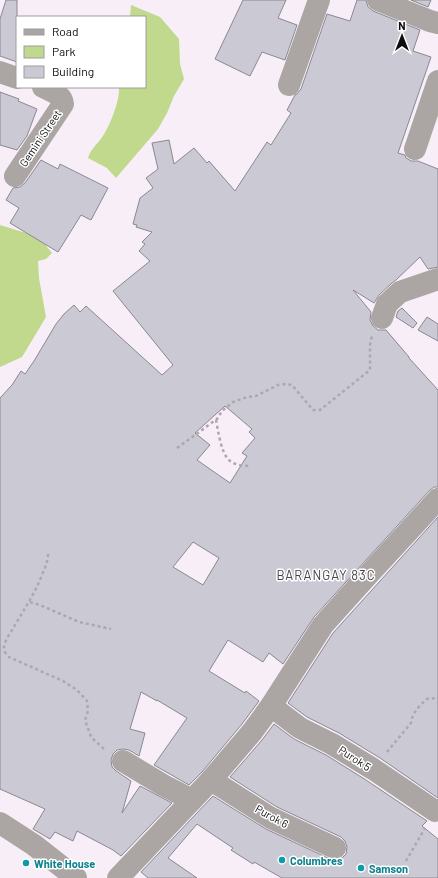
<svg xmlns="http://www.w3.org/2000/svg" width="438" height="878" viewBox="0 0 438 878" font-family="Barlow,sans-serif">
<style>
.green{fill:#c0d98c}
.building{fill:#cbc9d4;stroke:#8a8892;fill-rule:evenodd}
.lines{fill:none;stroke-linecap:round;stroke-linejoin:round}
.path{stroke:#aea7ae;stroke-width:2.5;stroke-dasharray:3 3;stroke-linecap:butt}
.minor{stroke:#aba5a4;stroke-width:22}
.culture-dot{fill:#0f9aa8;stroke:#fff;stroke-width:1.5}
.labels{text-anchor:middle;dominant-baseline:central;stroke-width:3;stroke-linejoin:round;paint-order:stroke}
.street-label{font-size:11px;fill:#0e0c0e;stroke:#fff}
.culture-label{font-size:11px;font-weight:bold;fill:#0d838f;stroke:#fff;text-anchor:start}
.quarter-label{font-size:13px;letter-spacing:1px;fill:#484148;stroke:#fff}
</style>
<rect width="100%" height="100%" fill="#f7eef7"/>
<g class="green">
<path d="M131,5L160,17L179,39L180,64L184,79L174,96L167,113L158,129L116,178L107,168L88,158C90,151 95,146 100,140C109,129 120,101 119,87H145V17H130Z"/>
<polygon points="0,225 39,237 52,253 46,259 38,261 39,278 46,317 22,357 0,367"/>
</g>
<g class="building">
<polygon points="6,0 17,0 17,62 0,56 0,19"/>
<polygon points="243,0 286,0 278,18 297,25 285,60 262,52 250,76 215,59"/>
<path d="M357,0H366L368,7L373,11L420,30L413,51L431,57L398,153L405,155L406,158L411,161H418L438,169V267L428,269L420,257L396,280L392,283L379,295L374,303L353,290L371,312L370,320L373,326L378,330H386L409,357V358L438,390V487H434L429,491L314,617L283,664L269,653L263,662L228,640L209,671L245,693L246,691L259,701L242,724L202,772L189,785L154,765L187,718L157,700V701L141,692L130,729L145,733L139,756L129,750L123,749L117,750L113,754L111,760L112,767L116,771L131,781L122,813L140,786L172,803L121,856L113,850L77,831L73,841L55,832L50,839L33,829L45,809L0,789V398L12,385L21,371L25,374L34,361L56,324L64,314L74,305L80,312L86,306L162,375L173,365L113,291L150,261L139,251L145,244L142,242L152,232L136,227L137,225L133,224L140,198L153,188L146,178L158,169L152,143L169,140L174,164L194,148L207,163L209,161L235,191L267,142L271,145L291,113L287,110L295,95L297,94L301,89L327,14L350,21ZM225,406L252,429L249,432L255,438L242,453L247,456L230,483L197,460L210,445L195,433ZM193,542L219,558L203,585L173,567Z"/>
<polygon points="411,0 431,0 428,7"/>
<polygon points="0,92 19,99 18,101 37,109 27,136 17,150 0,145"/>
<polygon points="41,160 58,169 60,164 108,188 91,220 81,215 58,252 10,223 19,208 6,200 13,188 20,187 25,183"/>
<polygon points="402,308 417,323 413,328 396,317 398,311"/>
<polygon points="427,317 438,324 438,341 418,330"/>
<polygon points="438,517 438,798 380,758 339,733 307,717 288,703 333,633"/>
<polygon points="274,724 294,739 326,755 366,780 427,821 422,826 438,839 438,878 282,878 254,862 253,864 231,850 233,848 197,824 168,858 197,878 148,878 141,872 213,796 266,829 330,859 336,860 342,858 346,854 347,847 345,841 341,837 277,807 230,777 262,740"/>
</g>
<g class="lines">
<g class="path">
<path d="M216,420C218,430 221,453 229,460C234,465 243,466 250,466"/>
<polyline points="177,448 217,419 222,411 233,402 247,397 256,396 278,385 286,384 292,385 313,410 320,410 370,370 370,345 372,336"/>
<path d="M48,554C48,561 45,568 42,575C35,593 25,608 15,625C12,631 5,639 4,647C3,651 7,655 9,657L63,681L77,690L87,701L88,711L85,720L91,737L106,751"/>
<polyline points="30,602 40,605 79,622 111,629"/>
<path d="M387,752L411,723C412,713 420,705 427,699L438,698"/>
<polyline points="406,861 425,828"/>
</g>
<g class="minor">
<polyline points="378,0 430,21 438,23"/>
<polyline points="0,72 17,78"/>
<polyline points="289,85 319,0"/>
<polyline points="415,149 438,81"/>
<path d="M15,176L63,104C62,94 51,91 43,87"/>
<polyline points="382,318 387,304 400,292 438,279"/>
<polyline points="271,706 300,728 332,744 373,769 435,811 438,810"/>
<polyline points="123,761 163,785 192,800"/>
<polyline points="211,780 271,818 335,848"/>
<polyline points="0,823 34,845 76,878"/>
<polyline points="118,878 211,780 252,732 271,706 323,625 368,575 438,499"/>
</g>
</g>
<g class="culture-dot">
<circle cx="282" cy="860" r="4"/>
<circle cx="26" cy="863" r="4"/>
<circle cx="361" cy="868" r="4"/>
</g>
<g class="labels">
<g class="street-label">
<text transform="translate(40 138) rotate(-56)">Gemini Street</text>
<text transform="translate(355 758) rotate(33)">Purok 5</text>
<text transform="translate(272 816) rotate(29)">Purok 6</text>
</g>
<g class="culture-label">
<text x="290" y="860">Columbres</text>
<text x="34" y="863">White House</text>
<text x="369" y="868">Samson</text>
</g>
<g class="quarter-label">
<text x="326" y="575">BARANGAY 83C</text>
</g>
</g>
<rect x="16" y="16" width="130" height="72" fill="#ffffff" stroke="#9f9e9f"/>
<rect x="24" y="29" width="20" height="6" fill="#aba5a4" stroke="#9f9e9f"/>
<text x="52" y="36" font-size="12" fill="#0e0c0e">Road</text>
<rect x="24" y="46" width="20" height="12" fill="#c0d98c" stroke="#9f9e9f"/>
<text x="52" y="56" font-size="12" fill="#0e0c0e">Park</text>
<rect x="24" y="66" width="20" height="12" fill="#cbc9d4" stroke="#9f9e9f"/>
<text x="52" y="76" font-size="12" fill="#0e0c0e">Building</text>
<g transform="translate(402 36)" stroke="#ffffff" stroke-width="3" paint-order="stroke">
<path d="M0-3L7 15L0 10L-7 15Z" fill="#0e0c0e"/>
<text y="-6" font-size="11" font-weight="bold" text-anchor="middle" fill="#0e0c0e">N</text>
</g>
</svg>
